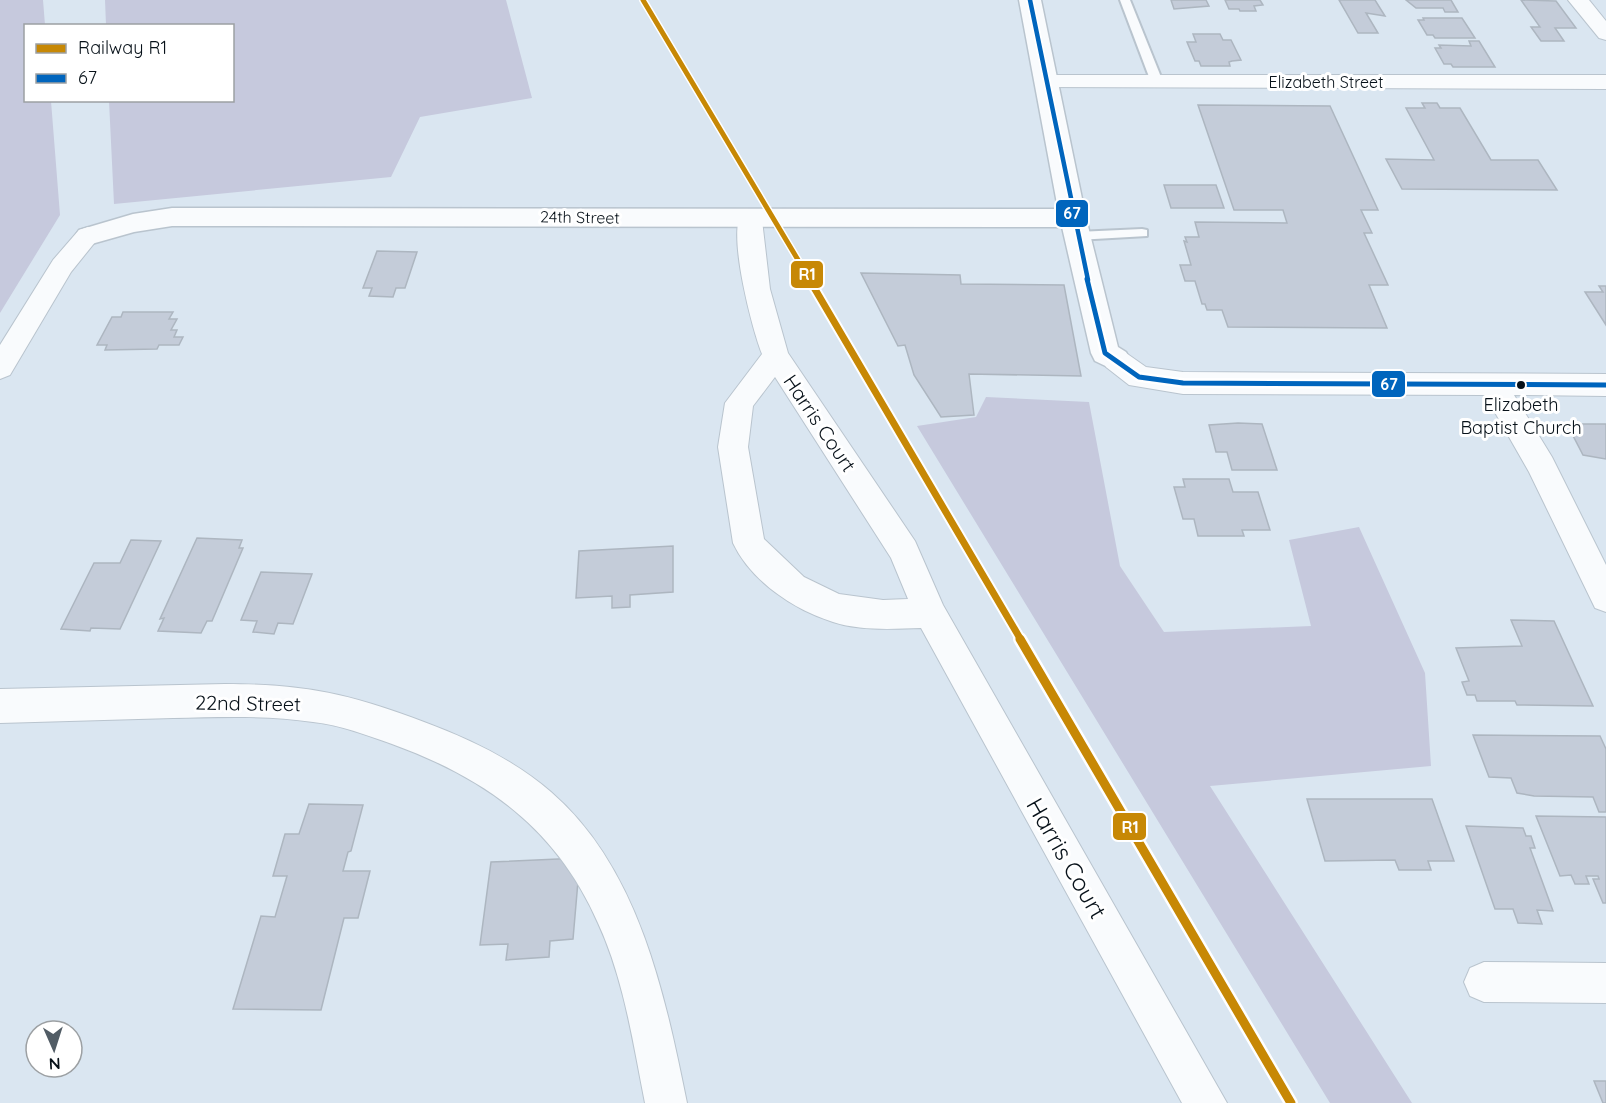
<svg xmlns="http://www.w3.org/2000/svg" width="1606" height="1103" viewBox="0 0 1606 1103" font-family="Quicksand,sans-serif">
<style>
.green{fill:#c6c9dd}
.building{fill:#c4ccd9;stroke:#adb6c0;stroke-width:1.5}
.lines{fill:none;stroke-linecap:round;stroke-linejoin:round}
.lane-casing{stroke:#b9c4ce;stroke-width:4}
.street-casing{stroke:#b9c4ce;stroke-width:2}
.secondary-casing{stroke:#b9c4ce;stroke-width:3}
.lane{fill:#f9fbfd;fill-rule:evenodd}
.street{fill:#f9fbfd;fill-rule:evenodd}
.secondary{fill:#f9fbfd;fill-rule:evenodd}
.bus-1-far1-casing{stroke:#fff;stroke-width:8}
.bus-1-casing{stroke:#fff;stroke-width:10}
.bus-1-far1{stroke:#0065bd;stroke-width:4.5}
.bus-1{stroke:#0065bd;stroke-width:5}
.rail-1-far2-casing{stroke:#fff;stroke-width:8}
.rail-1-far1-casing{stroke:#fff;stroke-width:11}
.rail-1-casing{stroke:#fff;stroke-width:14}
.rail-1-far2{stroke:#c78805;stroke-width:5}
.rail-1-far1{stroke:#c78805;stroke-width:7}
.rail-1{stroke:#c78805;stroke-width:9}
.bus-dot{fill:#071119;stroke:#fff;stroke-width:2}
.labels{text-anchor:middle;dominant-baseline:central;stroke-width:6;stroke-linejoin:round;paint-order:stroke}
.far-street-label{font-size:16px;fill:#071119;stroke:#fff}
.bus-label{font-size:18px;fill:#071119;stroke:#fff}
.street-label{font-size:20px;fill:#071119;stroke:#fff}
.near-street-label{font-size:24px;fill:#071119;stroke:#fff}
.line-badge{stroke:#fff;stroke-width:2}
.badge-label{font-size:16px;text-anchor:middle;font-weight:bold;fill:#fff}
</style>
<rect width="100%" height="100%" fill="#dae6f1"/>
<g class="green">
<polygon points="0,0 43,0 45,25 26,26 26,100 51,101 60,215 0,313"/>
<polygon points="105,0 506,0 532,98 420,117 391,177 114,204 109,101 232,100 232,26 106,25"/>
<polygon points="986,397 1089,402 1120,566 1164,632 1311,626 1289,540 1359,527 1425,673 1431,766 1210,786 1412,1103 1330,1103 917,426 976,417"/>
</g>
<g class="building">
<polygon points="1171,0 1206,0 1209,6 1174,9"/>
<polygon points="1225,0 1260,0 1263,5 1254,6 1256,11 1240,11 1239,9 1229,9"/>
<polygon points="1339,0 1375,0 1385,16 1366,13 1378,33 1358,33"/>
<polygon points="1406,0 1451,0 1458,12 1445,12 1443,8 1416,8"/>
<polygon points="1521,0 1556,1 1576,28 1555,28 1564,41 1541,41 1531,27 1540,27"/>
<polygon points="1423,18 1462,18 1475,38 1435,38 1433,35 1427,35 1418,20 1424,20"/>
<polygon points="1193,34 1220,34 1223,40 1231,40 1241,60 1232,61 1229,62 1230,66 1201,66 1199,61 1195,61 1187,42 1196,42"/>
<polygon points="1469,41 1479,41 1495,67 1453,67 1451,64 1444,64 1435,48 1441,48 1439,45 1471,46"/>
<polygon points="1422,103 1437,103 1440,108 1460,108 1491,160 1538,160 1557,190 1402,189 1386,159 1434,160 1406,108 1425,108"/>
<polygon points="1198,105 1330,106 1378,210 1361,210 1372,233 1364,233 1388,285 1369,285 1387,328 1228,327 1222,310 1207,310 1205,304 1202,304 1195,281 1185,281 1180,265 1191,265 1184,241 1187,242 1185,237 1199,237 1195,222 1287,223 1283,210 1234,210"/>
<polygon points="1164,185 1216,185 1224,208 1171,208"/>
<polygon points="377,251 417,252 405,288 396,288 393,297 369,296 372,288 363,288"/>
<polygon points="861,273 960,275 961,284 1064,285 1081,376 969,374 974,415 941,417 914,375 905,345 898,346"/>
<polygon points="1599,286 1606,286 1606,325 1585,292 1603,292"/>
<polygon points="123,312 173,312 169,319 177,319 171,330 177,330 174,337 183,337 179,345 159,345 157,349 105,350 107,345 97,345 112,317 121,317"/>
<polygon points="1238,423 1262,424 1277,470 1232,470 1227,452 1216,452 1209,425"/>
<polygon points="1576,424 1606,424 1606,459 1583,455 1568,426 1577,426"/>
<polygon points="1183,479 1229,479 1233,492 1258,492 1270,530 1242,530 1244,536 1198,536 1194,519 1183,519 1174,487 1185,487"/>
<polygon points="197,538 242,540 239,548 243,548 212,621 207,621 201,633 158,631 164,618 160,619"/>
<polygon points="131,540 161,541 120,629 91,628 90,631 61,629 94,563 120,563"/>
<polygon points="673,546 673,592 630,595 630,607 612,608 612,596 576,598 579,551"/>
<polygon points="261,572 312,574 293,624 278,623 274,634 253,632 257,621 241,620"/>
<polygon points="1511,620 1554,621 1593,706 1517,705 1515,701 1477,701 1475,695 1467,695 1462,682 1469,681 1456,648 1522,646"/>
<polygon points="1473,735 1600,736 1606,749 1606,812 1599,812 1593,797 1534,796 1517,793 1511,778 1489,777"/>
<polygon points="1307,799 1432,799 1454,861 1428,861 1431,870 1399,870 1395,860 1325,861"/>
<polygon points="309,804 363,805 351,851 348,852 343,871 370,871 358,918 344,918 321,1010 233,1009 261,916 275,917 287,876 273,876 285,834 299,834"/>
<polygon points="1536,816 1606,817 1606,903 1603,903 1593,879 1599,879 1598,876 1586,876 1589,884 1575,884 1571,875 1560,876"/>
<polygon points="1466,826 1523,828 1526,836 1531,836 1535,848 1530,848 1553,911 1537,910 1542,924 1518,923 1513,909 1495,909"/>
<polygon points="580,858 573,939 550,941 549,957 506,960 508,944 480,945 491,862"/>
<polygon points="1594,1081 1606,1081 1606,1103 1603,1103"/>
</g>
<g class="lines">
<g class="lane-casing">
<g id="lane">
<polygon points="1120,0 1130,0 1163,82 1161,84 1151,82"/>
<polygon points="1142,229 1147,230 1147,236 1077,240 1070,236 1077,232"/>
</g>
</g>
<g class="street-casing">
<g id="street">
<polygon points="1568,0 1589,0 1606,21 1606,40 1599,38"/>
<polygon points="1046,75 1606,75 1606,89 1038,87 1035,82 1038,77"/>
<path d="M750,212L759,214L762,220L770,289L788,353L915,541L943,605L1227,1103H1182L921,628C892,629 861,631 833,622C794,610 751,581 733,543L718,447L725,403L762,354C752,329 728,236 741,214ZM775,377L891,558L908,599L883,600L839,594L804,577L764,539L748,447L753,406Z"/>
<polygon points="88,227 97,230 100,236 71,272 10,375 0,379 0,345 53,260 79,230"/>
<polygon points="1116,350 1126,353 1146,367 1183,372 1606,374 1606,396 1514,395 1552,457 1606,565 1606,612 1595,608 1529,472 1485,395 1183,394 1129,385 1106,367 1102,360 1106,353"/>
<path d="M225,684C304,684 351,694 424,722C470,739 514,760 551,792C639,868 665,995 687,1103H645C633,1043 624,979 598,923C557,829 486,778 392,744C366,735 341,725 313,722C267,715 219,717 173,718C115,720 58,721 0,723V689Z"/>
<polygon points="1484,962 1606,963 1606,1003 1484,1002 1470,996 1464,982 1470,968"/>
</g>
</g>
<g class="secondary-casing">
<polygon id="secondary" points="1019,0 1041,0 1086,218 1118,347 1126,352 1130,360 1126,368 1116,371 1095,361 1091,353 1062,227 172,226 134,232 88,245 79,242 75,236 79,230 133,214 172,208 1058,209"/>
</g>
<use href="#lane" class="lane"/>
<use href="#street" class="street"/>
<use href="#secondary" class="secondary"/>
<g class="bus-1-far1-casing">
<polyline id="bus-1-far1" points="1030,0 1088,280"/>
</g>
<g class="bus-1-casing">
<polyline id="bus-1" points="1087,279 1105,353 1139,377 1183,383 1606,385"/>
</g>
<use href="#bus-1-far1" class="bus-1-far1"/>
<use href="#bus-1" class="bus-1"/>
<g class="rail-1-far2-casing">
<polyline id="rail-1-far2" points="643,0 810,280"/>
</g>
<g class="rail-1-far1-casing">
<polyline id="rail-1-far1" points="809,279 1021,640"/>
</g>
<g class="rail-1-casing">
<polyline id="rail-1" points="1020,639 1291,1103"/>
</g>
<use href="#rail-1-far2" class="rail-1-far2"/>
<use href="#rail-1-far1" class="rail-1-far1"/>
<use href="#rail-1" class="rail-1"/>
</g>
<circle class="bus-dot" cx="1521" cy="385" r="5"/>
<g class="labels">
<g class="far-street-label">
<text x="1326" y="82">Elizabeth Street</text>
<text transform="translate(580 217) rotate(1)">24th Street</text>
</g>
<g class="bus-label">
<text x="1521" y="404">Elizabeth<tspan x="1521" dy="23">Baptist Church</tspan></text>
</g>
<g class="street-label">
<text transform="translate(820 423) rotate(56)">Harris Court</text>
<text transform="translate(248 703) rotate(1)">22nd Street</text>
</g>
<g class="near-street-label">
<text transform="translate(1067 858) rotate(60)">Harris Court</text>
</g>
</g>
<g class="line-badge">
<rect x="1055" y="199" width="34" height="29" rx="6" fill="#0065bd"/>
<rect x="790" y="260" width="34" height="29" rx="6" fill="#c78805"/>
<rect x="1371" y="370" width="35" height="28" rx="6" fill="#0065bd"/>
<rect x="1112" y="812" width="35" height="29" rx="6" fill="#c78805"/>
</g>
<g class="badge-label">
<text x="1072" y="219">67</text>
<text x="807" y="280">R1</text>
<text x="1389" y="390">67</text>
<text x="1130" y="833">R1</text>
</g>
<rect x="24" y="24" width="210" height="78" fill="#ffffff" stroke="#9ca0a3" stroke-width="1.5"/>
<rect x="36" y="44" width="30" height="9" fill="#c78805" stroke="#9ca0a3" stroke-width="1.5"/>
<text x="78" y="54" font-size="18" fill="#071119">Railway R1</text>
<rect x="36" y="74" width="30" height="9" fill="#0065bd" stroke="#9ca0a3" stroke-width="1.5"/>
<text x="78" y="84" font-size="18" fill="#071119">67</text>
<g transform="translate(54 1049) rotate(177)"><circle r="28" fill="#ffffff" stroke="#9ca0a3" stroke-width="1.5"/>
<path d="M0-4.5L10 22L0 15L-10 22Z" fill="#515c65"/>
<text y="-9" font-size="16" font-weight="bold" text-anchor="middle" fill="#071119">N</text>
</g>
</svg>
